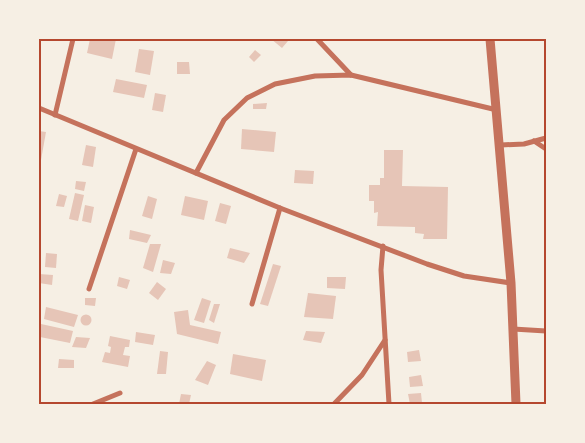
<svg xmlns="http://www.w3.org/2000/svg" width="585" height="443" viewBox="0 0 585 443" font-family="Poppins,sans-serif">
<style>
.building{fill:#e6c5b7}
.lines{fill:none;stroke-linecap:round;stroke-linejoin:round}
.minor{stroke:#c5725c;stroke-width:5}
.tertiary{stroke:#c5725c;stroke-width:9}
.neatline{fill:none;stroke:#b5482f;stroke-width:2}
</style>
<rect width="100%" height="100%" fill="#f6efe4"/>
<g class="building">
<polygon points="90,39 116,39 112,59 87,53"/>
<polygon points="271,39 284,39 288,41 282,48"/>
<polygon points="139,49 154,51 150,75 135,72"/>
<polygon points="255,50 261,55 254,62 249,57"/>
<polygon points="177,62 189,62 190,74 177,74"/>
<polygon points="116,79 147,85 144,98 113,92"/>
<polygon points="155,93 166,95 163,112 152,110"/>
<polygon points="267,103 266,109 253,109 253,104"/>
<polygon points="242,129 276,132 274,152 241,149"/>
<polygon points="39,131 46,132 41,160 39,160"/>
<polygon points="86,145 96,147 93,167 82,165"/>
<polygon points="384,150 403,150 402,186 448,187 447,239 423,239 424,234 415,233 415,227 377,226 378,212 374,213 374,201 369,201 369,185 380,185 380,178 384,178"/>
<polygon points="295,170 314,171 313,184 294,183"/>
<polygon points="76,181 86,182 84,191 75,189"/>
<polygon points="75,193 84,195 78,221 69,219"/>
<polygon points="59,194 67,196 64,207 56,206"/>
<polygon points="148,196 157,199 152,219 142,216"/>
<polygon points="185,196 208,201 204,220 181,215"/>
<polygon points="220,203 231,206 226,224 215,221"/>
<polygon points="85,205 94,207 91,223 82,221"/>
<polygon points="130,230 151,235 147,243 129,239"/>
<polygon points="150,244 161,244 153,272 143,268"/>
<polygon points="230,248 250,253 244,263 227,258"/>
<polygon points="46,253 57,254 56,268 45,267"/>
<polygon points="163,260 175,263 171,274 160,273"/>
<polygon points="273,264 281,266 268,306 260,304"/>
<polygon points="39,274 53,275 52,285 39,283"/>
<polygon points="119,277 130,280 127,289 117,286"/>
<polygon points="327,277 346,277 345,289 327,288"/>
<polygon points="157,282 166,289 158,300 149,293"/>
<polygon points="308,293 336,296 333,319 304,317"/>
<polygon points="85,298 96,298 95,306 85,305"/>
<polygon points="202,298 211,301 204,323 194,320"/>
<polygon points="214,304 220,304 214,323 209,320"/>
<polygon points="46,307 78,315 74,327 44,319"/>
<polygon points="188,310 190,325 221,332 218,344 177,334 174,312"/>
<circle cx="86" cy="320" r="5.5"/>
<polygon points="41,324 73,331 70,343 40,337"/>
<polygon points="306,331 325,332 321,343 303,340"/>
<polygon points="136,332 155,335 153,345 135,342"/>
<polygon points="110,336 130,340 129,347 125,347 123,355 130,356 128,367 102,362 105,352 110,353 111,347 108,346"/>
<polygon points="76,337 90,338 86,348 72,347"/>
<polygon points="419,350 421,361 408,362 407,352"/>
<polygon points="160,351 168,352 166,374 157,374"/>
<polygon points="233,354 266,360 262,381 230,374"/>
<polygon points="59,359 74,360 74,368 58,368"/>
<polygon points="207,361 216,365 208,385 195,380"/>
<polygon points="421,375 423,386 410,387 409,377"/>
<polygon points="421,393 422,403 410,404 408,394"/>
<polygon points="181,394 191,395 189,404 179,404"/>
</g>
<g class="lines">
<g class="minor">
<polyline points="317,39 351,75"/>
<polyline points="39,108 280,208 427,264 464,276 511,283"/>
<polyline points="55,115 73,39"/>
<polyline points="534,141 546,149"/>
<polyline points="501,145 524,144 546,138"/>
<polyline points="196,173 224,120 247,98 275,84 315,76 351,75 497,110"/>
<polyline points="383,246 381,270 389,404"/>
<polyline points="89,289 136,149"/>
<polyline points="252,304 280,208"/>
<polyline points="513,329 546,331"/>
<polyline points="93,404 120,393"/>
<polyline points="334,404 362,375 385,340"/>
</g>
<polyline class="tertiary" points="490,39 511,283 516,404"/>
</g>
<rect width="585" height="443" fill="none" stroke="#f6efe4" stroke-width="80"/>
<rect x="40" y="40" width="505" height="363" class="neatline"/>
</svg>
